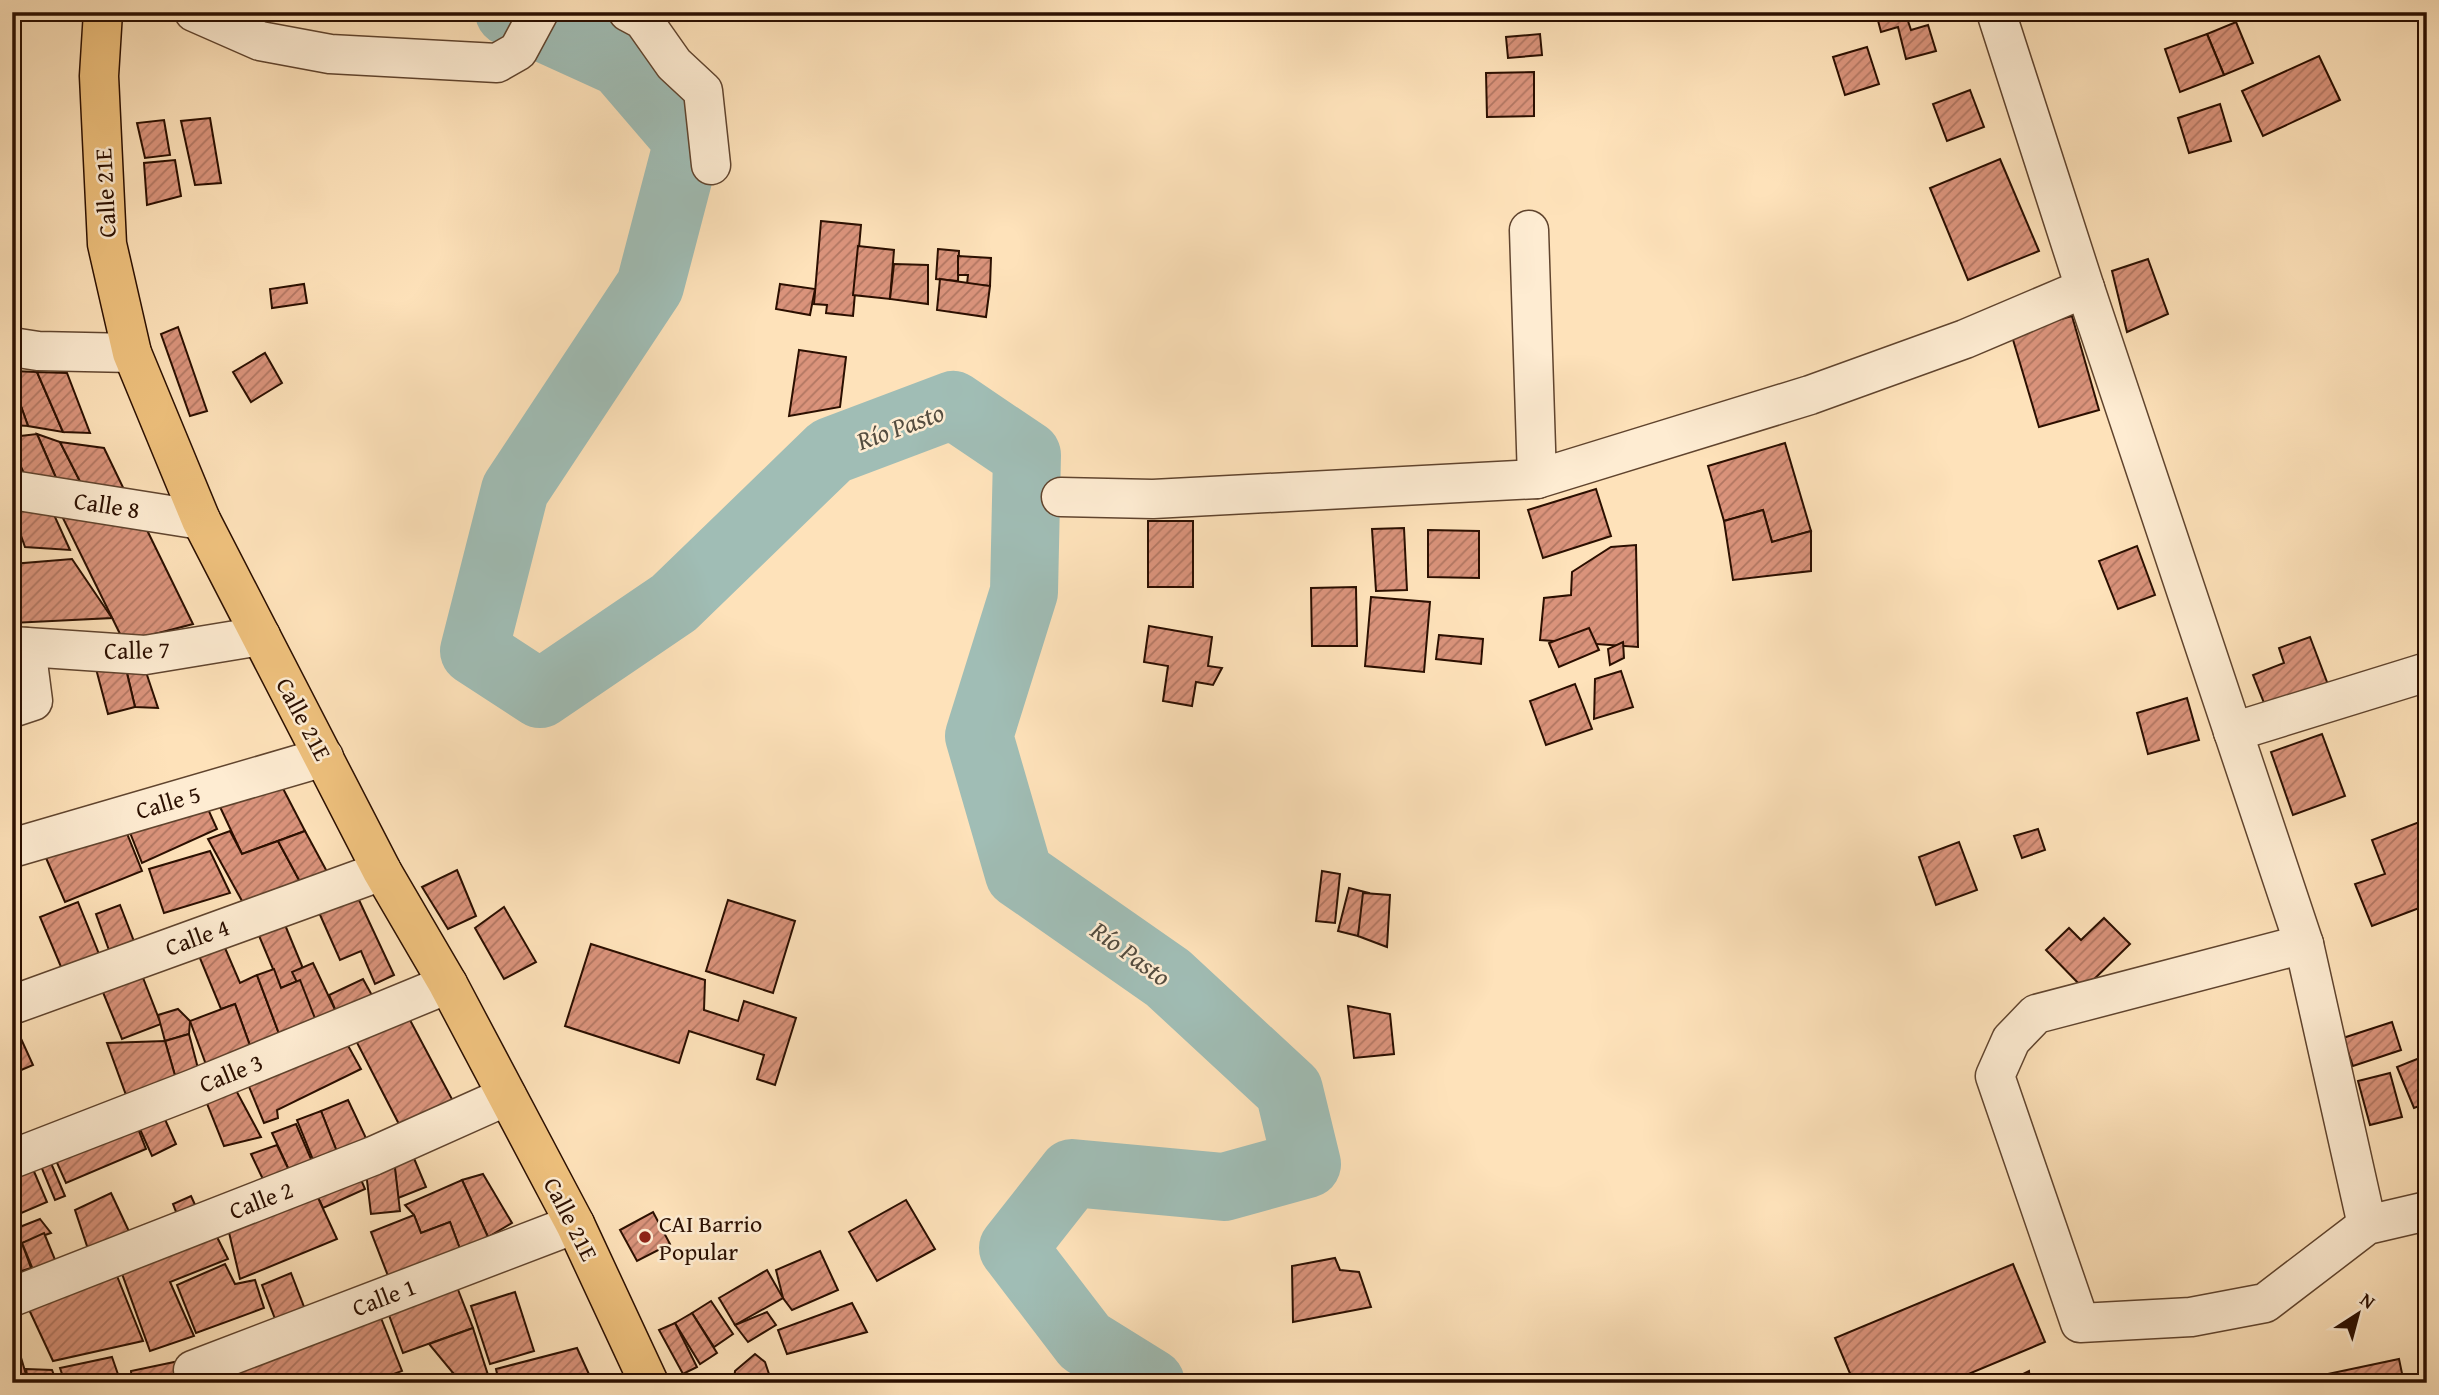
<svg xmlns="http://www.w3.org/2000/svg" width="2439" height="1395" viewBox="0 0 2439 1395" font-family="'Gentium Book Plus',serif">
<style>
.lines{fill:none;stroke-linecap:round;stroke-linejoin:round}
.canal{stroke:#a0bdb5;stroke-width:40}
.river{stroke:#a0bdb5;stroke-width:68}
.building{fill:url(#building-hatch);stroke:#2b0f00;stroke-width:2}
.minor-casing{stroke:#60442e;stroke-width:41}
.major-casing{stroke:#2b0f00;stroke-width:41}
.minor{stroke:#feecd2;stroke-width:38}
.major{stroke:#efc17d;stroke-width:38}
.poi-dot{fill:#8f2418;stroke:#feecd2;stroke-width:2.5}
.labels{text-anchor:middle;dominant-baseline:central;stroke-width:5;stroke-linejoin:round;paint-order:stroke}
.street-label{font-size:24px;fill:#2b0f00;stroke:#feecd2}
.poi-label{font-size:24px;fill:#2b0f00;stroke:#feecd2;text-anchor:start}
.water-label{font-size:26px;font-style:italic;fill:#544c3f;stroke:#feecd2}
</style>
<defs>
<pattern id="building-hatch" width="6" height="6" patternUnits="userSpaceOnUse" patternTransform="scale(1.75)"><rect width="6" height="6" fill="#da937b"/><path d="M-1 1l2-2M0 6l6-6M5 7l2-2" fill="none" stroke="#b17662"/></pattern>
</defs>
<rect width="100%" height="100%" fill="#fee2ba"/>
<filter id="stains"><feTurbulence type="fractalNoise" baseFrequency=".00286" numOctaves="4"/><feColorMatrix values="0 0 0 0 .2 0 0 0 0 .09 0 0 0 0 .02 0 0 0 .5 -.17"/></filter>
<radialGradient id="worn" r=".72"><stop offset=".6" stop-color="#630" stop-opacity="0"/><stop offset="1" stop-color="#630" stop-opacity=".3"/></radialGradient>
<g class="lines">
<polyline class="canal" points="621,63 635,32"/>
<polyline class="river" points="509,12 621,63 688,141 650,286 515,490 474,651 540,694 674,603 831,451 953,405 1027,455 1024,592 979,736 1019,874 1168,978 1289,1090 1307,1164 1224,1187 1072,1173 1013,1248 1085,1342 1151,1383"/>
</g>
<g class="building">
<polygon points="1905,12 1911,30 1928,25 1936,51 1906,59 1898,27 1881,32 1876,13"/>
<polygon points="2236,22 2253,63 2224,75 2207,34"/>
<polygon points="1540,34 1542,55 1508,58 1506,37"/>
<polygon points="2207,34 2224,75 2180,92 2165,49"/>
<polygon points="1867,47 1879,84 1845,95 1833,57"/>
<polygon points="2319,56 2340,100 2263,136 2242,91"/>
<polygon points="1534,72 1534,116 1487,117 1486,73"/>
<polygon points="1970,90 1984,127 1947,141 1933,104"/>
<polygon points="2220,104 2231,141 2189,153 2178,118"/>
<polygon points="210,118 221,183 195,185 181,121"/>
<polygon points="164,120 170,155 145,158 137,123"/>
<polygon points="2000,159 2039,251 1968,280 1930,188"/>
<polygon points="175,160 181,196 147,205 144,163"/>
<polygon points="821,221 861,225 853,316 826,313 827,305 814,304"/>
<polygon points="858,246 894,250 890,299 853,295"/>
<polygon points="938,249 959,251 958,281 936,279"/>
<polygon points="958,256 991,258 990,286 967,284 968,275 958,275"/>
<polygon points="2148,259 2168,314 2127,332 2112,271"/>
<polygon points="894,264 928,265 928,304 890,299"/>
<polygon points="940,279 990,286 986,317 937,310"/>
<polygon points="304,284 307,303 272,308 270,289"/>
<polygon points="780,284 815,289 810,315 776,309"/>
<polygon points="2072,316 2099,410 2039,427 2011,333"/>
<polygon points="178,327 207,411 190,416 161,334"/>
<polygon points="799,350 846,357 840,407 789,416"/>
<polygon points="265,353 282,383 251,402 233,372"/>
<polygon points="12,371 37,372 63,432 28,426 12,381"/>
<polygon points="37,372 67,373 90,433 63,432"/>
<polygon points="12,381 28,426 12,425"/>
<polygon points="37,434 60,442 89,499 63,494"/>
<polygon points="37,434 63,494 31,490 12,446 12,437"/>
<polygon points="60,442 104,448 131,504 89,499"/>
<polygon points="1785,443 1811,531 1772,542 1763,510 1724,521 1708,466"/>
<polygon points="12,449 28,489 12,488"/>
<polygon points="1596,489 1611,536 1543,558 1528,510"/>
<polygon points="12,501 50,506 70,550 25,547 12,510"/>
<polygon points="57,506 144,524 193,624 124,642"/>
<polygon points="1763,510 1772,542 1811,531 1811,571 1733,580 1724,521"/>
<rect x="1148" y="521" width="45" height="66"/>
<polygon points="1404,528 1407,590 1376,591 1372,529"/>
<polygon points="1428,530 1479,531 1479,578 1428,577"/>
<polygon points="1636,545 1638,647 1540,640 1544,598 1571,595 1572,572 1611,547"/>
<polygon points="2137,546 2155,595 2118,609 2099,561"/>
<polygon points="72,559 112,618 12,623 12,564"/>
<polygon points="1356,587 1357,646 1312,646 1311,588"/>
<polygon points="1371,597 1430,602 1424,672 1365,666"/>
<polygon points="1149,626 1212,637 1208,666 1222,668 1213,685 1196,682 1192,706 1163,701 1168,666 1144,662"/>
<polygon points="1589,628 1599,650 1559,667 1549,643"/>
<polygon points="1439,635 1483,639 1481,664 1436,659"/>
<polygon points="2310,637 2330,690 2268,713 2253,675 2284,663 2279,648"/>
<polygon points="1623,642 1624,658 1610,665 1608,649"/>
<polygon points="143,663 158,708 135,707 126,669"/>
<polygon points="95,665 126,669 135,707 108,714"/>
<polygon points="1621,671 1633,707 1594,719 1595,679"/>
<polygon points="1575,684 1592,729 1546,745 1530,701"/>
<polygon points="2187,698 2199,740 2148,754 2137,713"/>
<polygon points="2322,734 2345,796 2293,815 2271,752"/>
<polygon points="276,775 305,831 242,854 214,794"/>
<polygon points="203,798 217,829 142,863 125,820"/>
<polygon points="120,816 142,871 65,902 40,844"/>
<polygon points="2422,821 2427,834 2427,905 2372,926 2355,884 2385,874 2372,840"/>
<polygon points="2038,829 2045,850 2022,858 2014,836"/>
<polygon points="230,831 242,854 278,841 305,891 247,910 208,839"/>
<polygon points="305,831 332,881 305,891 278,841"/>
<polygon points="1959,842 1977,890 1936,905 1919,857"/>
<polygon points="210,851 230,893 164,913 149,869"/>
<polygon points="457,870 476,916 448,929 422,887"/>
<polygon points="1322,871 1340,874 1335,923 1316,921"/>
<polygon points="352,885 394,975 375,984 361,951 340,960 313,899"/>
<polygon points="1349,888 1369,893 1358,936 1338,931"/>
<polygon points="1363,893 1390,895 1387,947 1358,936"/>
<polygon points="728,900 795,921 773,993 706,971"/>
<polygon points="78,902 101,959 64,974 40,917"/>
<polygon points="120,905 135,944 110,953 96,914"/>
<polygon points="504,907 536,962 504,979 475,928"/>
<polygon points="2104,918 2130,944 2084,989 2046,950 2069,928 2081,940"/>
<polygon points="283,920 302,966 300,980 281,988 257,931"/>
<polygon points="222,941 240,983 257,975 284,1047 253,1054 235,1004 221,1009 197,951"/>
<polygon points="591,944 705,980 704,1010 738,1021 744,1001 796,1018 775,1085 757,1079 764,1055 689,1031 679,1063 565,1026"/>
<polygon points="313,963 338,1016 318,1026 292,972"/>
<polygon points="274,969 281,988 300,980 318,1026 284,1047 257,975"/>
<polygon points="140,970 161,1024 122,1039 100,985"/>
<polygon points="363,979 374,999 338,1016 329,995"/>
<polygon points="235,1004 253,1054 208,1070 190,1021"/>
<polygon points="402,1005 453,1101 402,1130 351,1031"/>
<polygon points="1348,1006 1390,1014 1394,1054 1354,1058"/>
<polygon points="178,1009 190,1021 189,1034 165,1041 158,1015"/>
<polygon points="12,1019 33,1065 12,1074"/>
<polygon points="2392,1022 2401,1050 2353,1066 2343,1038"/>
<polygon points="2427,1022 2427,1042 2419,1025"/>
<polygon points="341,1033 361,1069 277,1110 278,1118 264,1123 245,1077"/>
<polygon points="189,1034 199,1072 176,1079 165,1041"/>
<polygon points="165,1041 176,1079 126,1095 107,1043"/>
<polygon points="2422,1057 2427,1067 2427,1103 2414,1108 2397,1067"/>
<polygon points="2390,1073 2402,1117 2370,1125 2358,1081"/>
<polygon points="231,1081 261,1137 224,1146 202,1091"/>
<polygon points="348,1100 365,1136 367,1146 339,1157 321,1111"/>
<polygon points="159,1106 176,1144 152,1156 134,1116"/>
<polygon points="321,1111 339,1157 316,1167 297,1120"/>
<polygon points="133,1116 146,1149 66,1183 50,1147"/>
<polygon points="296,1124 317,1173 294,1181 272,1133"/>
<polygon points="277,1145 294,1181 269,1192 251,1154"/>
<polygon points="27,1155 47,1202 12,1217 12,1162"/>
<polygon points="48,1156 65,1196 55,1200 38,1159"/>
<polygon points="413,1156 426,1187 398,1198 394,1160"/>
<polygon points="394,1160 400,1211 371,1214 366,1172"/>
<polygon points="357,1170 365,1189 323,1208 314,1189"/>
<polygon points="483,1174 512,1223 488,1237 462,1180"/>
<polygon points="462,1180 488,1237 460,1249 450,1222 421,1233 414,1215 405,1205"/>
<polygon points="314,1189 337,1239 240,1279 227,1224"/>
<polygon points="111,1193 134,1242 89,1252 75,1210"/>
<polygon points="191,1196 202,1220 182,1227 173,1204"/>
<polygon points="906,1200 935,1249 877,1281 849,1232"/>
<polygon points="653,1212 670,1244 637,1261 620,1230"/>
<polygon points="414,1215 421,1233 450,1222 460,1249 390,1281 371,1232"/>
<polygon points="40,1219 51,1233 22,1243 31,1268 12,1274 12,1230"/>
<polygon points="211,1225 228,1259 170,1282 194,1336 150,1351 117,1260"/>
<polygon points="44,1233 58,1267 36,1277 22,1243"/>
<polygon points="820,1251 838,1290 792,1310 783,1298 776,1270"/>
<polygon points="1335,1258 1340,1270 1359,1272 1371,1307 1293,1322 1292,1266"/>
<polygon points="225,1264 235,1284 255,1280 264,1308 196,1333 177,1285"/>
<polygon points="2013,1264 2045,1342 1947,1383 1854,1383 1835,1338"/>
<polygon points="767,1270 783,1298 735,1325 719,1298"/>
<polygon points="115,1271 143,1341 53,1361 25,1301"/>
<polygon points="291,1273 306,1312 277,1324 262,1285"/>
<polygon points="455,1282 473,1328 403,1353 386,1307"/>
<polygon points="515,1292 534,1351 490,1364 471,1306"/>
<polygon points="711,1301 733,1334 714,1347 692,1313"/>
<polygon points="852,1303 867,1332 787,1354 778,1330"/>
<polygon points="377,1308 402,1371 369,1383 191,1383"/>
<polygon points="767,1312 776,1325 748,1342 735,1325"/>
<polygon points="692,1313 717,1353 700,1364 675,1323"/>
<polygon points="675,1323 697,1367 683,1374 659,1330"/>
<polygon points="473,1328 488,1375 458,1379 429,1344"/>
<polygon points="577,1348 593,1383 499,1383 496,1369"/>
<polygon points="19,1351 28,1381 12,1383 12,1353"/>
<polygon points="755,1354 765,1362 772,1383 736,1383 734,1381 735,1371"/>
<polygon points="112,1357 121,1383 65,1383 60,1368"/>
<polygon points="2399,1359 2404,1383 2325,1383 2323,1375"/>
<polygon points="179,1361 181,1380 173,1383 132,1383 131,1371"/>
<polygon points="26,1369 52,1370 57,1383 23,1383 28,1381"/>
<polygon points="2029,1371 2030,1383 2005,1383"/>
<polygon points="453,1373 456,1383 427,1383"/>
</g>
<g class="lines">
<g class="minor-casing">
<g id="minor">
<polyline points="194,12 260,41 330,54 497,63 518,51 539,12"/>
<polyline points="628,12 643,20 674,64 703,91 711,165"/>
<polyline points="1996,12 2085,288 2304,944 2367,1225"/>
<polyline points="1529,230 1537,479"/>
<polyline points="12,347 38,351 132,353"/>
<polyline points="12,490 201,520"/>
<polyline points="1061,497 1153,499 1537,479 1810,395 1965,339 2085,288"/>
<polyline points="12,646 145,655 261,636"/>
<polyline points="12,708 33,701 26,647"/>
<polyline points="2233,732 2427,672"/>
<polyline points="12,848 324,757"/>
<polyline points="2304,944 2036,1014 2011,1040 1995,1076 2080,1323 2191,1317 2265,1303 2367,1225 2427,1211"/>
<polyline points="12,1005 382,871"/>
<polyline points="12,1159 195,1088 448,984"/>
<polyline points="12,1297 373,1156 507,1096"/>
<polyline points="193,1370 575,1224"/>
</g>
</g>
<g class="major-casing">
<polyline id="major" points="103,12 99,76 107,244 132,353 201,520 382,871 448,984 575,1224 649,1383"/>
</g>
<use href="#minor" class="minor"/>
<use href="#major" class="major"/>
</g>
<circle class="poi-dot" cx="645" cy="1237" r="7"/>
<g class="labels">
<g class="street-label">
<text transform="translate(105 193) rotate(-93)">Calle 21E</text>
<text transform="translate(107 505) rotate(9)">Calle 8</text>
<text transform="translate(137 650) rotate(-1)">Calle 7</text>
<text transform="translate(304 719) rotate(62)">Calle 21E</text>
<text transform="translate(168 802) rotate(-16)">Calle 5</text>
<text transform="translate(197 937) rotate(-20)">Calle 4</text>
<text transform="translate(231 1073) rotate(-22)">Calle 3</text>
<text transform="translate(261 1200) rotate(-21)">Calle 2</text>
<text transform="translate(571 1219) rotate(63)">Calle 21E</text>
<text transform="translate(384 1297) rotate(-21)">Calle 1</text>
</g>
<g class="poi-label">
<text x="659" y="1223">CAI Barrio<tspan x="659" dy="28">Popular</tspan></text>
</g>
<g class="water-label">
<text transform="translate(900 426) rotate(-20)">Río Pasto</text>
<text transform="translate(1131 953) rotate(36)">Río Pasto</text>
</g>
</g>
<rect width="2439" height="1395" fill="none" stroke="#fee2ba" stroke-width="42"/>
<rect x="14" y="14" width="2411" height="1367" fill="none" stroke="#2b0f00" stroke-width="3.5"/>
<rect x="21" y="21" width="2397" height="1353" fill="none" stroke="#2b0f00" stroke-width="2"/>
<g transform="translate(2358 1314) rotate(36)" stroke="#feecd2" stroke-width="5" paint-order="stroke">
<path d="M0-5L12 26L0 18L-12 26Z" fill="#2b0f00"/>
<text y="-10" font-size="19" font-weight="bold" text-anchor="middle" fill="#2b0f00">N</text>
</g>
<rect width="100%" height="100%" filter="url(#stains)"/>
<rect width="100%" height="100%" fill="url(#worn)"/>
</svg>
